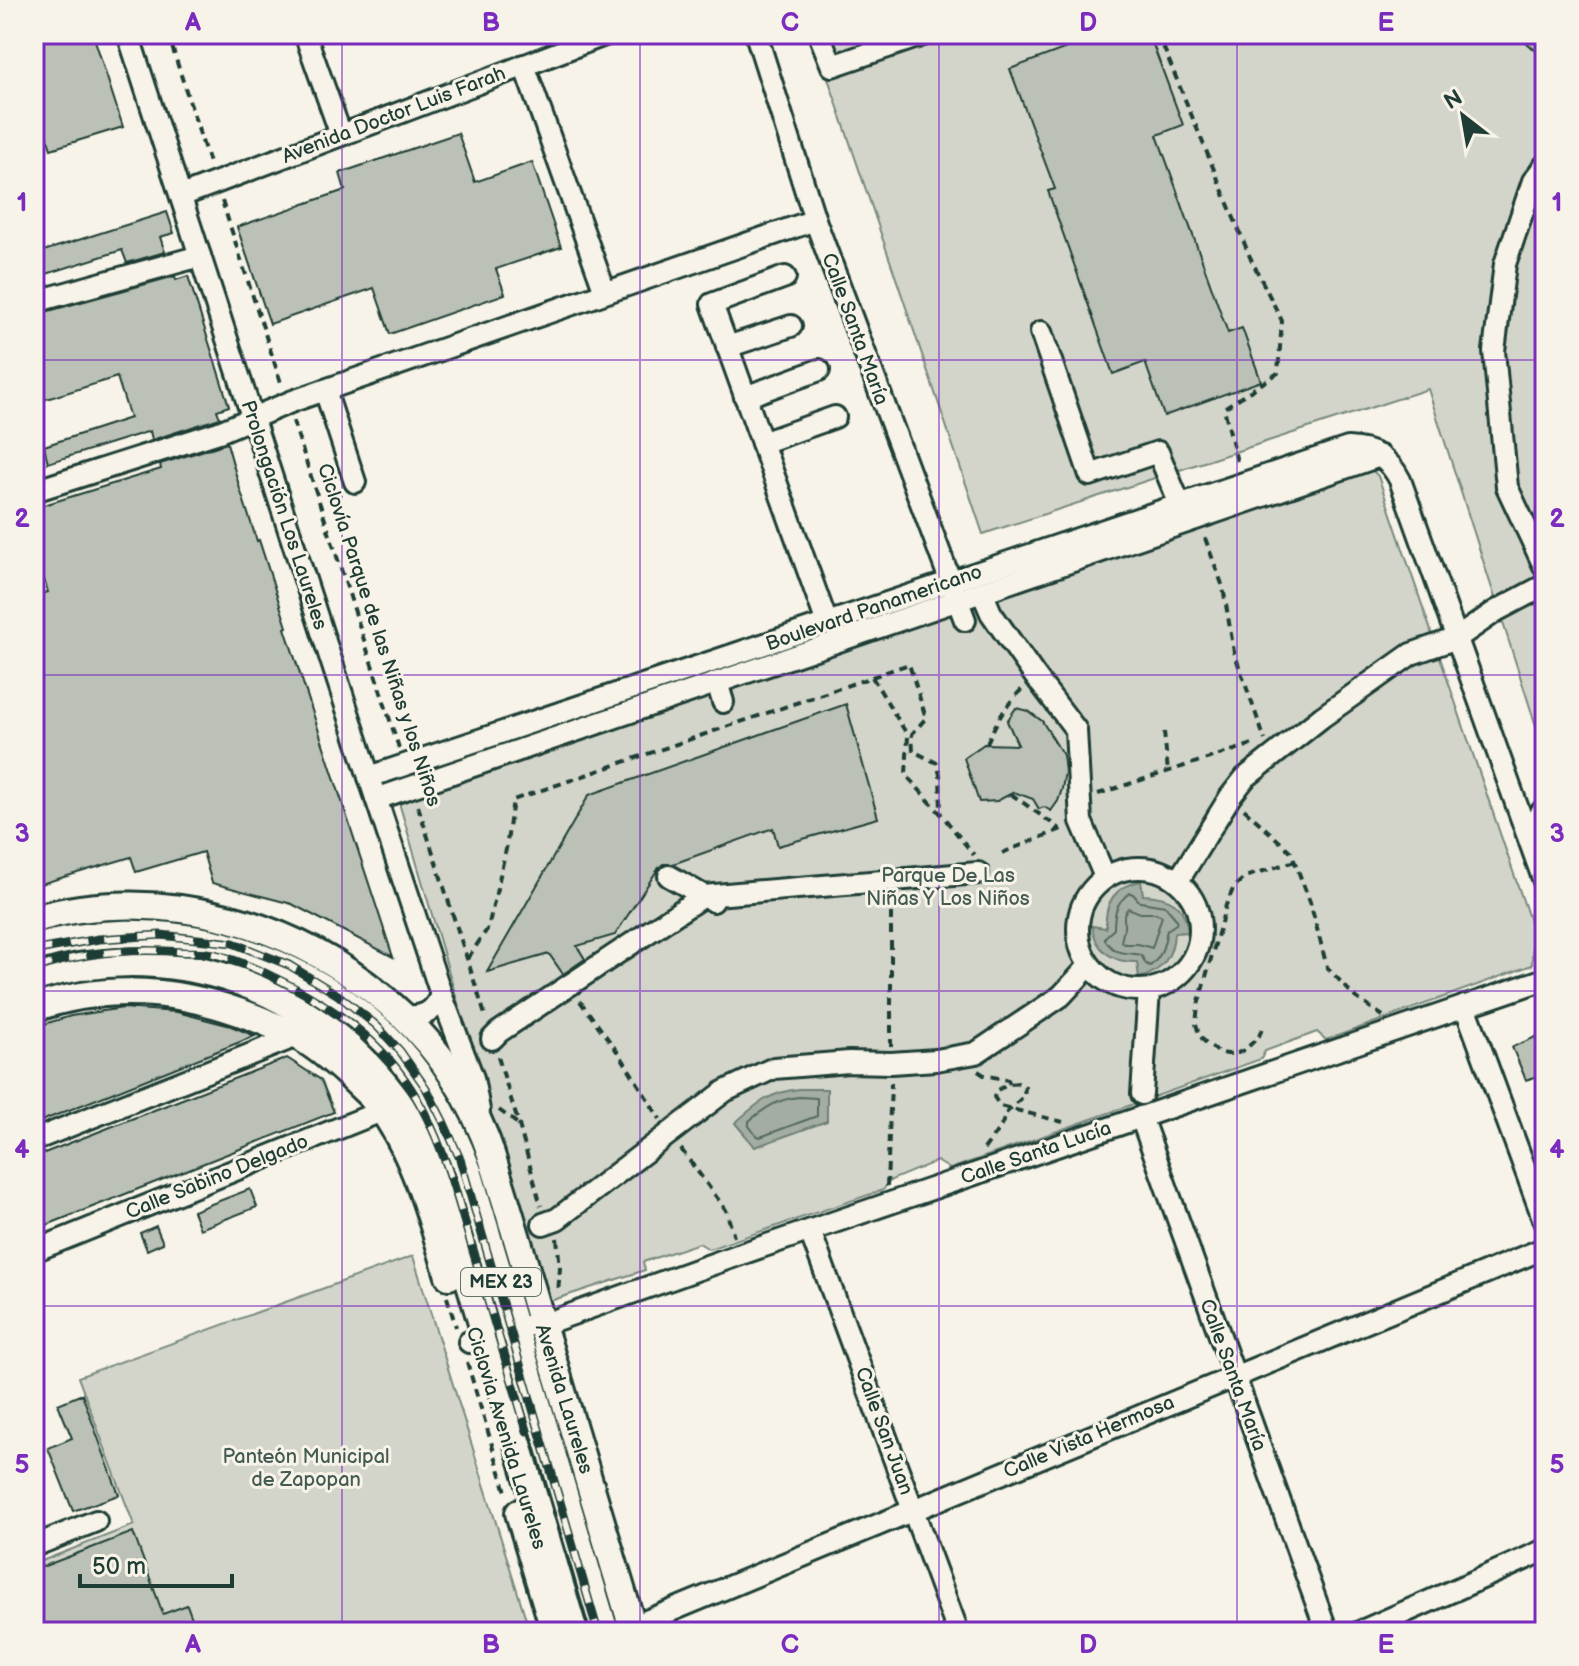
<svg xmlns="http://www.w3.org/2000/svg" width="1579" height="1666" viewBox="0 0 1579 1666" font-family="'Balsamiq Sans',sans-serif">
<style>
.green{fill:#d3d5ca;stroke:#79897f;stroke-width:2}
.water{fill:#a4ada3;stroke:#6f8077;stroke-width:2}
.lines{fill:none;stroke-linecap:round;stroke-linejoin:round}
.shore{stroke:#546a60;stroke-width:2}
.building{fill:#bbc1b6;stroke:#1f3d34;stroke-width:2}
.minor-casing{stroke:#1f3d34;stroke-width:26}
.major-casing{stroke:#1f3d34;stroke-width:32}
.path{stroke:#1f3d34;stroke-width:4;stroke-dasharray:8 6;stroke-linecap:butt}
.minor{stroke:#f7f3e8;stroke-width:20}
.major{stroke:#f7f3e8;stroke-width:26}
.rail-casing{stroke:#1f3d34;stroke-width:9}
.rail{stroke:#f7f3e8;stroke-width:6;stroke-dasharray:18;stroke-linecap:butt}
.grid{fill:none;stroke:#7b2cbf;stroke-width:2;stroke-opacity:0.55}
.labels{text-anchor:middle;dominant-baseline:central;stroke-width:6;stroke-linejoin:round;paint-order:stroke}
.shield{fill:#f7f3e8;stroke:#60746a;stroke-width:2}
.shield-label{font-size:18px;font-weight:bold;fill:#1f3d34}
.street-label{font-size:20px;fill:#1f3d34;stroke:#f7f3e8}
.park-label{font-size:20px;fill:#435b52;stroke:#f7f3e8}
.neatline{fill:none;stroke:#7b2cbf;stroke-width:3}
.grid-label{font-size:26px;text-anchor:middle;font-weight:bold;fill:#7b2cbf}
</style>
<rect width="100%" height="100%" fill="#f7f3e8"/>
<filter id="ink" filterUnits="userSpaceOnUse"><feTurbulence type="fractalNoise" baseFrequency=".0125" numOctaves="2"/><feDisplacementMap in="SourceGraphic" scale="16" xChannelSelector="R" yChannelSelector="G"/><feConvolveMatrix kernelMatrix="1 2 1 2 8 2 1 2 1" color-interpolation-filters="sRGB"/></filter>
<g filter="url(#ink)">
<g class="green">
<polygon points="813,34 1545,34 1545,754 1428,389 983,534"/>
<polygon points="1366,464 1378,476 1533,930 1532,965 1326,1040 1317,1032 1265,1051 1261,1059 950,1169 937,1161 891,1180 883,1190 709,1249 699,1243 643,1262 645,1270 550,1301 543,1292 400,806 400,800"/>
<polygon points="413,1256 530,1632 34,1632 34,1564 134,1525 78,1377"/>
</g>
<g class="water">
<path d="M1141,881L1143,895C1169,896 1185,903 1188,932L1174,933C1173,956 1162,972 1139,978L1137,962C1114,963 1095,951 1092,926L1106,928C1104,902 1116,886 1141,881Z"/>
<path d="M799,1089H827V1121L755,1147L735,1123C756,1104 770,1092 799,1089Z"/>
</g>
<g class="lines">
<g class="shore">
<path d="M1130,893L1133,894L1140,902L1165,906L1177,920L1176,924L1167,930C1164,944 1163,956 1150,966L1146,964L1141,955C1124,951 1117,957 1105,940V937L1114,929C1114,913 1116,902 1130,893Z"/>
<polygon points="1128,908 1140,913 1155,913 1162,916 1152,948 1138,944 1125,944 1121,942 1124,928 1124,914"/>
<path d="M799,1097L817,1098V1116L760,1137L756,1135L749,1126V1121C765,1108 778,1099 799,1097Z"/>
</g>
</g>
<g class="building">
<polygon points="34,34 93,34 123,127 51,149 34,99"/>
<polygon points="1104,34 1149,34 1183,125 1157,135 1228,333 1242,328 1261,381 1164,416 1145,362 1113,374 1048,191 1055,189 1010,69"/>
<polygon points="1517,34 1545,34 1545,59"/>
<polygon points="458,133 475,182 532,162 561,247 496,269 505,294 390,334 374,288 270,324 237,227 345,190 340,173"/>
<polygon points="167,212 174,233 160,237 165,252 127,263 122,250 34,278 34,254"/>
<polygon points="175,276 176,280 188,276 229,406 217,410 220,418 152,440 150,431 48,463 44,446 130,418 117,377 34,403 34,315"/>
<polygon points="227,443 240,489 257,541 259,540 287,627 285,628 393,957 292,904 212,883 203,852 136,872 131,857 34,886 34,596 48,592 34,548 34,508 161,469 160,464"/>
<polygon points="846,704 878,818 778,846 773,828 673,864 663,864 658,869 615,935 577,946 585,959 563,974 549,954 487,972 589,795"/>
<polygon points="1016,708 1028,711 1042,721 1063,755 1065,772 1062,789 1058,801 1051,811 1044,807 1039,809 1033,799 1014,792 997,801 979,802 964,758 984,744 1018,745 1007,721"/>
<polygon points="123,1008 177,1012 231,1026 255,1036 34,1124 34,1027 71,1016"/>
<polygon points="1545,1033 1545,1073 1526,1080 1512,1047"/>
<polygon points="287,1058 321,1080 334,1112 34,1230 34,1157"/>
<polygon points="250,1189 257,1207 200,1229 193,1211"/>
<polygon points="156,1226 163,1243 147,1250 140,1233"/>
<polygon points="82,1394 119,1495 73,1511 48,1448 72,1438 58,1404"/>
<polygon points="133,1532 163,1614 187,1605 197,1632 34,1632 34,1570"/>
</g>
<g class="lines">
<g class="minor-casing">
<g id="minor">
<polyline points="128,34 369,777 441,994 473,1078 479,1110"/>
<polyline points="305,34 341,135"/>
<polyline points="756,34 815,220 965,620"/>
<polyline points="819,34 832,66 926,34"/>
<polyline points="524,65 605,292"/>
<polyline points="1545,165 1533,181 1505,264 1494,351 1507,487 1545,568"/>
<polyline points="181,196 607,34"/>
<polyline points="785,277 712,304 827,623"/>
<polyline points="34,302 200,256"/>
<polyline points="1041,332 1090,475 1158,452 1180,505"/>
<polyline points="727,347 791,326"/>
<polyline points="325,390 355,482"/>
<polyline points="745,397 819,370"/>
<polyline points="762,443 835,417"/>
<polyline points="37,490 219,432 293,401 815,220"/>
<polyline points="982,592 991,613 1035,676 1076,730 1081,821 1105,877"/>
<polyline points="717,682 723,702"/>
<path d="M369,777L1348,448C1373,449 1389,458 1400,480L1545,884"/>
<polyline points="376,799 1380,456"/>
<polyline points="1526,831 1545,808"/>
<circle cx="1139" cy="929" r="61"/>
<polyline points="669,876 713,901"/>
<polyline points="1178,881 1230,797 1245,778 1322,717 1411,654 1457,638 1496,611 1545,585"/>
<polyline points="1465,1006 1545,1223"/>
<path d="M402,1015C421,1019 435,1013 441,994"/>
<polyline points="492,1039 499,1032 703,896 978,873"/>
<polyline points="1142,1094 1149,990"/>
<polyline points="1141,1117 1327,1632"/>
<polyline points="34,1140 297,1036"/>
<polyline points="543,1224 557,1219 725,1091 774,1068 849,1062 891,1063 936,1060 976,1053 1061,996 1089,966"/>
<polyline points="810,1231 958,1632"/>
<polyline points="34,1251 394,1106"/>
<polyline points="469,1342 514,1328 550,1322 738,1255 1545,979"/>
<polyline points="34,1546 96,1521"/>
<polyline points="632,1627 1545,1248"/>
<polyline points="1360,1632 1545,1550"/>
</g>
</g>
<g class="major-casing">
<g id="major">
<path d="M34,919C98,900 167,902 231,919C341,949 441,1027 484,1135C491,1151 495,1169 501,1186C516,1234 530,1283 544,1331C574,1431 604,1532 634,1632"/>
<path d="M34,948C153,912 291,946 381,1032C421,1070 449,1119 468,1171L605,1632"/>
<path d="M34,978C199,927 365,1010 435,1166L574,1632"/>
<path d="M34,1008C113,981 189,990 265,1022C276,1027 288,1031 298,1036C318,1047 335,1062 351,1077C362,1088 376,1099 384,1112C416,1159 433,1222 449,1276"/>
<polyline points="519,1513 555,1632"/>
</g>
</g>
<g class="path">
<polyline points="168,34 210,166"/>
<polyline points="1158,34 1250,257 1282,321 1278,373 1224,408 1238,466"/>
<polyline points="222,201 282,386"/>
<polyline points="293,421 399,748"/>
<polyline points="1205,538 1223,587 1234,652 1265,740"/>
<polyline points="872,677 909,664 926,718 912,734 913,751 937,763 940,775 941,812"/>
<polyline points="1164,732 1168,772"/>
<path d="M987,743C996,722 1006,705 1022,689"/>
<polyline points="1011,794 1060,829"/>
<polyline points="1098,794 1253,744"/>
<polyline points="418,806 486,1018"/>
<polyline points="1244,809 1291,852 1310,902 1327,967 1355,997 1383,1016"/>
<polyline points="1002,853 1064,828"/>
<polyline points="891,899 891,1046"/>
<polyline points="468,958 488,928 506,849 513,800 872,677 908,736 906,775 941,814 974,855"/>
<polyline points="580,1001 622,1058 660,1119"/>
<polyline points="1262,1029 1259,1036 1247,1048 1238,1053 1227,1054 1218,1052 1204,1041 1199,1034 1196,1024 1198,1005 1226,905 1234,887 1245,877 1295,861"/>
<polyline points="498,1057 519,1125 541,1206"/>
<polyline points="978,1071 984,1075 1008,1080 1010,1084 997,1090 994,1097 1000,1106 1063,1122"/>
<polyline points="499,1110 518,1124"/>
<polyline points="681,1149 726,1210 734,1237"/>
<polyline points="984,1149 1001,1126 1007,1112 1024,1096 1025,1087 1018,1083 1010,1084"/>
<polyline points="887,1186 891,1083"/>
<polyline points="557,1238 560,1268 558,1293"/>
<polyline points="447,1297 456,1327"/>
<polyline points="467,1362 507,1495"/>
</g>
<use href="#minor" class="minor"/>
<use href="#major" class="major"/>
<g class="rail-casing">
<g id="rail">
<polyline points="34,953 43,949 99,939 161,935 233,943 289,965 338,995 376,1025 400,1051 426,1088 443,1121 460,1159 598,1632"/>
<path d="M34,969C81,952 134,948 183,952C193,952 204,952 214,954C231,958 249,966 265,973C316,997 365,1027 400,1073C439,1125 455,1190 473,1251C491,1311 509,1371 527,1431"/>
</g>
</g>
<use href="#rail" class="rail"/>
</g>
</g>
<path class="grid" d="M342,34V1632M640,34V1632M939,34V1632M1237,34V1632M34,360H1545M34,675H1545M34,991H1545M34,1306H1545"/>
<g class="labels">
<rect class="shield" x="461" y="1268" width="80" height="28" rx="6"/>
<g class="shield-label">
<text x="501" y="1282">MEX 23</text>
</g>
<g class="street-label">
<text transform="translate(394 115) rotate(-21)">Avenida Doctor Luis Farah</text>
<text transform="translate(855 329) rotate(70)">Calle Santa María</text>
<text transform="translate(284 515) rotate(72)">Prolongación Los Laureles</text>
<text transform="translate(874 608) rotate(-19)">Boulevard Panamericano</text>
<text transform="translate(379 635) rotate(72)">Ciclovía Parque de las Niñas y los Niños</text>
<text transform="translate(1036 1153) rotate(-19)">Calle Santa Lucía</text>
<text transform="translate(217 1177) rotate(-22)">Calle Sabino Delgado</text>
<text transform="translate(1233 1375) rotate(70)">Calle Santa María</text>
<text transform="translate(564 1399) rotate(73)">Avenida Laureles</text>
<text transform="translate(884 1431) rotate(70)">Calle San Juan</text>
<text transform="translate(1089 1437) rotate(-23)">Calle Vista Hermosa</text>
<text transform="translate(506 1438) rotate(73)">Ciclovia Avenida Laureles</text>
</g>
<g class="park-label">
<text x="948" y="876">Parque De Las<tspan x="948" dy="23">Niñas Y Los Niños</tspan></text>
<text x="306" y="1457">Panteón Municipal<tspan x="306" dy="23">de Zapopan</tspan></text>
</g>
</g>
<rect width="1579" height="1666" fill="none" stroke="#f7f3e8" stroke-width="88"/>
<g transform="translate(1463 116) rotate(329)" stroke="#f7f3e8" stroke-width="6" paint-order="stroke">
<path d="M0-6L14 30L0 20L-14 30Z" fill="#1f3d34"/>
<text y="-12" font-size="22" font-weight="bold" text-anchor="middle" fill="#1f3d34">N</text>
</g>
<path d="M80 1574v12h152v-12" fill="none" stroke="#1f3d34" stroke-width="4"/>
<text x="92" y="1574" font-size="24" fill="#1f3d34" stroke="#f7f3e8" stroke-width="6" paint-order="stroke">50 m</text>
<rect x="44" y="44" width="1491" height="1578" class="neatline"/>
<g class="grid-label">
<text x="193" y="31">A</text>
<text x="491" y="31">B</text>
<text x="790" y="31">C</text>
<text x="1088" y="31">D</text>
<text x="1386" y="31">E</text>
<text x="22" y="211">1</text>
<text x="1557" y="211">1</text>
<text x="22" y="527">2</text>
<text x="1557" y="527">2</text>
<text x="22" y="842">3</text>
<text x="1557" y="842">3</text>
<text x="22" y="1158">4</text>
<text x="1557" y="1158">4</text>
<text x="22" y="1473">5</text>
<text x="1557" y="1473">5</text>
<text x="193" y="1653">A</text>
<text x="491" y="1653">B</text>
<text x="790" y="1653">C</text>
<text x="1088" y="1653">D</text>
<text x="1386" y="1653">E</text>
</g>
</svg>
